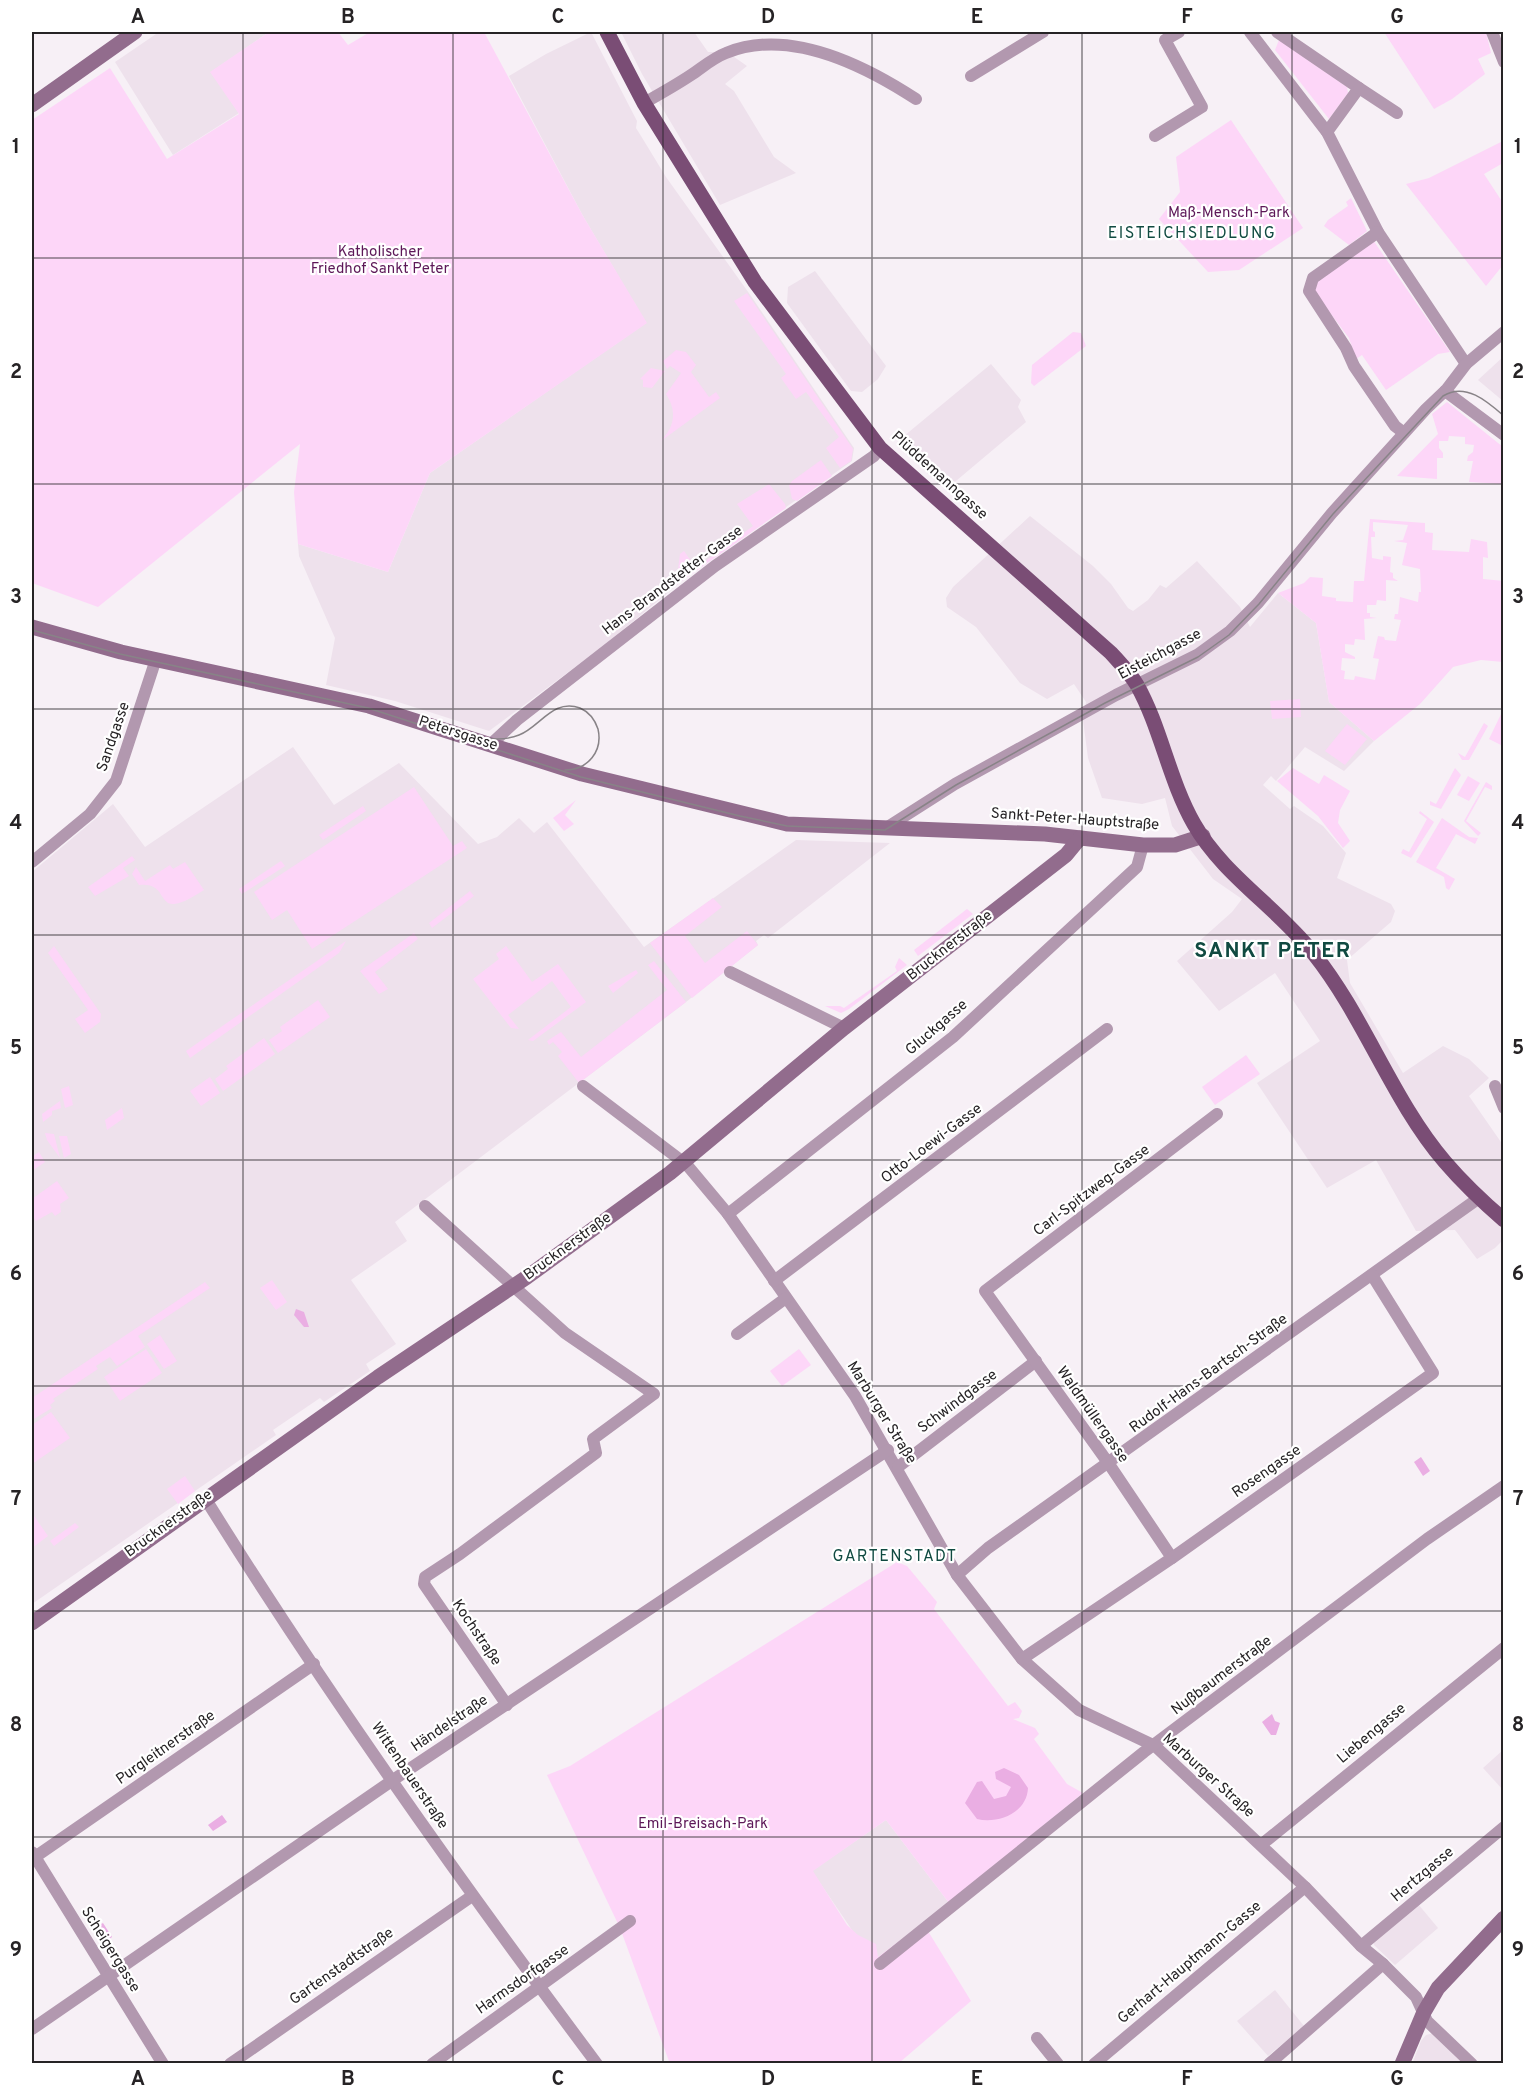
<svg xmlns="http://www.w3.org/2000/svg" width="1535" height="2095" viewBox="0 0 1535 2095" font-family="Overpass,sans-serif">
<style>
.built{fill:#eee1ec}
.green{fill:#fdd6f8;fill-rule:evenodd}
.water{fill:#eaaee3}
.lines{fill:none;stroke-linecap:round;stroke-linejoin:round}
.minor{stroke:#b298af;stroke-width:12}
.secondary{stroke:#926c8d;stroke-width:15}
.primary{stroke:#7a4d75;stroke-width:15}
.tram{stroke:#888387;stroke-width:1.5}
.grid{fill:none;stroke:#262325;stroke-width:1.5;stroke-opacity:0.55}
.labels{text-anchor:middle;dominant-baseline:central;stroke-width:4.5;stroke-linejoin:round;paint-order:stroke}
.park-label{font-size:15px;fill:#5d1858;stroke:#fff}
.street-label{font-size:15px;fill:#262325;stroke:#fff}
.neighbourhood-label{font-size:16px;letter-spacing:1.5px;fill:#104a41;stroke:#fff}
.district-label{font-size:21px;font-weight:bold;letter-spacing:1.5px;fill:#104a41;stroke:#fff}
.neatline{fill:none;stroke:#262325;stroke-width:2}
.grid-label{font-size:20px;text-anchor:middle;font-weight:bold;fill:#262325}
</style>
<rect width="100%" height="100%" fill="#f7f0f6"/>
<g class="built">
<polygon points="159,32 269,32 211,72 239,113 173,155 115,62"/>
<polygon points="591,32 637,121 636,128 641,136 666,177 751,296 854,448 852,461 693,572 602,647 489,731 395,701 326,685 335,638 299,556 298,544 388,572 430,473 646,323 583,216 509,76 546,54"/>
<polygon points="621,32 694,32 708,52 727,52 747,66 725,84 734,91 774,157 796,173 720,205 642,74"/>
<polygon points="815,271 886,366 878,379 862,392 851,391 787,303 788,287"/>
<polygon points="1503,357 1503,401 1478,380"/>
<polygon points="991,364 1021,400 1018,407 1026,422 950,486 941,486 898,445 898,441"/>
<polygon points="1030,516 1093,566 1111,584 1128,608 1133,611 1148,600 1160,585 1166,588 1197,561 1240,607 1250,627 1278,593 1316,623 1329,702 1374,741 1344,771 1305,747 1276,781 1271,776 1263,785 1290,809 1294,806 1323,826 1346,853 1337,878 1391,904 1395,911 1391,922 1347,960 1350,983 1403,1073 1443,1046 1469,1059 1489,1078 1469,1096 1503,1145 1503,1240 1495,1248 1477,1259 1455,1230 1416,1231 1376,1160 1327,1188 1257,1083 1320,1041 1275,973 1219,1011 1177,961 1232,912 1242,899 1213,879 1172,826 1165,798 1142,804 1102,798 1088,758 1083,720 1086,702 1074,684 1047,699 1020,683 976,627 947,607 946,598 953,587"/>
<polygon points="293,747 334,805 399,763 478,844 497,837 519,818 534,833 547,822 644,947 796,840 890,843 768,938 764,935 756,941 758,945 686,1002 395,1222 407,1241 351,1280 396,1344 366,1364 370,1371 324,1402 320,1398 273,1430 276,1435 32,1604 32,872 113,804 145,847"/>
<polygon points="1503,1750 1503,1790 1483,1768"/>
<polygon points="886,1820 949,1903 873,1961 812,1871"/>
<polygon points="1418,1904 1438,1928 1395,1965 1374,1945 1373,1941"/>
<polygon points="1275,1990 1304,2026 1268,2056 1237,2021"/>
<polygon points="1434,2033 1464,2064 1412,2064 1421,2041 1426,2035"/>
</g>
<g class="green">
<polygon points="269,32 338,32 348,45 370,32 484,32 583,216 647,323 430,473 388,572 298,544 294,492 300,444 98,607 32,583 32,120 110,68 167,159 239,114 210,72"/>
<polygon points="1384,32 1486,32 1491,53 1478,59 1485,74 1452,99 1434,109"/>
<polygon points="1279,40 1347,87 1348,93 1329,119 1275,50"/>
<polygon points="1231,120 1303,228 1239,270 1208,272 1159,219 1180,192 1176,157"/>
<polygon points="1503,141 1503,163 1484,174 1503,203 1503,265 1486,286 1406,184 1429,178"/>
<polygon points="1351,198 1367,231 1349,245 1324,226 1328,220 1348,206 1346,202"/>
<polygon points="1373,240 1450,352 1438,354 1386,390 1362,355 1356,359 1349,338 1312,289 1313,284"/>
<polygon points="747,293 853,449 851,461 840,468 826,448 839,437 806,392 796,399 781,378 786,374 734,301"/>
<polygon points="1073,332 1081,333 1086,346 1034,386 1031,383 1032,365"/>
<path d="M676,350L686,352L696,365L691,372L709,397L716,392L720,398L661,441C675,426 677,411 666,394L681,373L670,366L667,369L663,361Z"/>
<polygon points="651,368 665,371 652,388 643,387 643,380 640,379"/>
<polygon points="1447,402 1503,447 1503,484 1469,482 1473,461 1467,461 1468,456 1473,452 1474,445 1465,444 1465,437 1449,436 1448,441 1439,441 1439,448 1443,453 1443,458 1437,458 1437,479 1397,476 1438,434 1432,414"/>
<polygon points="821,460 832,476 797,501 792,499 789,485 792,481"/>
<polygon points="769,484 785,504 786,508 676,585 680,554 684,551 696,568 753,526 737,504"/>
<path d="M1370,519L1425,523V532L1433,533L1432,550L1469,552L1471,539L1487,542L1488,558L1483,557V579L1504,581L1503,662L1481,660L1453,667L1420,704L1374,741L1329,702L1316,623L1278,593L1304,583L1310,577L1323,578L1322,596L1336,598V601L1353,602L1354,581H1364ZM1373,522L1408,525L1403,540L1394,541L1407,543L1402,565L1420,569L1421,592H1419L1418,602L1400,597L1398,614H1395L1394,619L1401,620L1396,641L1385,640L1384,637L1378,636L1373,658L1379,659L1375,680L1355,676L1354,680L1344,679L1345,671L1341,670L1342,658L1355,659V657L1345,652V644L1354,645L1355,639L1365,640L1364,619L1377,618L1370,617V613H1367V605H1376L1377,600L1386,601V580L1398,581L1393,578V573L1390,572L1391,557L1383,556V560L1372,558L1371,537H1375V532L1373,531Z"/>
<polygon points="1300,699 1301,717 1272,719 1270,701"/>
<polygon points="1503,710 1504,746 1503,746 1489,739"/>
<polygon points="1484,723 1488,726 1469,760 1462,760 1458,753 1465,757"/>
<polygon points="1347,724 1367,739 1345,765 1325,751"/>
<polygon points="1293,768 1319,784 1324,775 1350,791 1340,810 1338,823 1350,841 1343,848 1318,816 1277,781"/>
<polygon points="1455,768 1461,775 1441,809 1430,805 1430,801 1436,804"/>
<polygon points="1468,776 1480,783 1469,801 1457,795"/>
<polygon points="1486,782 1492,786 1492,790 1485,787 1466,821 1481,833 1478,836 1464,821"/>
<polygon points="414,787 453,846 462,841 467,848 312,949 287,910 272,920 254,892"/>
<polygon points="576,800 565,815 574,824 564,831 553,818"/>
<polygon points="363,806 366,811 323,840 319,835"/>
<polygon points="1420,811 1434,822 1411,858 1401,853 1403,849 1409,852 1427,819 1419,813"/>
<polygon points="1442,818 1469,837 1478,838 1475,844 1456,834 1436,868 1455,879 1449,890 1446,888 1444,877 1416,862"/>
<polygon points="132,856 135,860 123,868 129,876 95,896 88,887"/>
<polygon points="281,861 285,866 242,894 239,889"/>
<path d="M185,862L204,890C149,926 175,881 139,885L132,874L136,867L145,881L170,865L173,869Z"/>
<polygon points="470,891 474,896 432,928 429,923"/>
<polygon points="713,898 722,907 685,936 705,963 747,931 758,945 692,998 650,943"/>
<polygon points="967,909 973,914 918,956 914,950"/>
<polygon points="414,933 418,939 375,972 388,989 379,994 360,971"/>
<polygon points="346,941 339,953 190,1058 186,1051"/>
<polygon points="54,946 101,1014 100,1022 85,1033 75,1019 88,1010 48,953"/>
<polygon points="506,946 532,982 558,964 586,1002 533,1041 528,1040 571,1007 552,981 508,1015 519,1029 511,1028 473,979 499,959 496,954"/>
<polygon points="899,958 907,965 849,1009 841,1013 825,1006 840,1006 844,1008 897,971 895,967"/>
<polygon points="654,961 686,1002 579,1083 558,1056 562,1052 553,1042 549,1045 547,1041 561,1032 581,1057 667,990 648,965"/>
<polygon points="636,970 638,973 613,993 608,986"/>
<polygon points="318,1000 330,1017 278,1053 269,1040 282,1031 280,1027"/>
<polygon points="264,1038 275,1054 223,1091 215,1079 228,1069 226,1066"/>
<polygon points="1246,1055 1260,1074 1215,1105 1202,1087"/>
<polygon points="210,1077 220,1093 201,1106 190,1091"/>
<polygon points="69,1086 73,1105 65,1108 61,1089"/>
<polygon points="60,1101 61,1108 52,1111 52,1115 43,1122 42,1114"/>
<polygon points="122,1108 124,1118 107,1130 105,1120"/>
<polygon points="45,1133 54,1134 60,1158 47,1140"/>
<polygon points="59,1136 67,1136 71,1154 64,1158"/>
<polygon points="39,1152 45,1162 32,1171 32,1157"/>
<polygon points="57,1181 69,1198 60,1204 61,1212 55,1216 52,1212 36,1221 32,1216 32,1199"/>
<polygon points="272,1280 287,1302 276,1310 260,1288"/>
<polygon points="205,1282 210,1288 138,1336 145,1347 117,1366 110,1357 96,1366 98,1369 53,1399 55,1401 50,1405 52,1408 32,1420 32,1398"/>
<polygon points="160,1335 177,1361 164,1369 147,1344"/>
<polygon points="146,1349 162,1373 120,1401 104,1377"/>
<polygon points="799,1349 811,1365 782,1386 770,1371"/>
<polygon points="51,1412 70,1438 32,1464 32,1425"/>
<polygon points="185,1476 195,1491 178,1504 167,1489"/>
<polygon points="32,1513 48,1536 32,1548"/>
<polygon points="75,1523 79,1527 54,1546 50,1541"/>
<polygon points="897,1562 907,1566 937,1602 934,1609 1008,1706 1015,1702 1022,1711 1019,1718 1013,1719 1035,1728 1039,1734 1034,1739 1067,1784 1083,1793 949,1903 886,1820 813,1871 847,1925 858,1935 876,1944 878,1957 923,1923 971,2001 899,2063 670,2064 620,1928 547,1775 570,1766"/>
</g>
<g class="water">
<polygon points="296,1309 304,1312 309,1327 304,1327 294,1315"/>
<polygon points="1421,1457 1430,1471 1423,1476 1414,1462"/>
<polygon points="1272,1714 1275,1721 1280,1723 1276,1735 1271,1735 1262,1722"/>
<path d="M1004,1768L1019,1775L1028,1788C1027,1813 998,1824 977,1819L965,1803L977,1782L982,1781L994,1799L1006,1796L1011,1787L996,1779L995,1772Z"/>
<polygon points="222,1815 227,1822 213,1831 208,1825"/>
<polygon points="103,1923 112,1937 104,1943 95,1928"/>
</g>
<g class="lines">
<g class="minor">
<polyline points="1250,32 1327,132 1378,232 1466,364"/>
<polyline points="1277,32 1359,88 1327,132"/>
<polyline points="1492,32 1504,62"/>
<polyline points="971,76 1043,32"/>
<polyline points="1359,88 1397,113"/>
<path d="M644,103C660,94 676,85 691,75C703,67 713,58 726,53C789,27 864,65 916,99"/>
<polyline points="1155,136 1202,107 1165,40 1179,32"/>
<polyline points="1378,232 1313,278 1309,291 1346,348 1354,366 1395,426 1404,433"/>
<polyline points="1445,391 1504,435"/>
<polyline points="490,745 517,720 715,566 874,456 880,448"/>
<polyline points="886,828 955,784 1116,695 1197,655 1230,631 1258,603 1332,513 1426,409 1447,389 1466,364 1504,332"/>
<polyline points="32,862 90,814 116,781 156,659"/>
<polyline points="730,972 844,1028"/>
<polyline points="583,1086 687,1165 728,1214 855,1396 957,1575 1022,1659 1079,1710 1155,1746 1305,1887 1361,1946 1383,1964 1416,1997 1427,2021 1472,2064"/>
<polyline points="1495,1086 1504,1108"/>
<polyline points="425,1206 565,1333 654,1394 593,1439 596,1453 460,1554 425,1577 424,1584 507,1705"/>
<polyline points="728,1214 953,1037 1137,867 1143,845"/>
<polyline points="774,1281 1107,1029"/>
<polyline points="737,1334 786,1298"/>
<polyline points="898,1467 1036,1361"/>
<path d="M205,1498C326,1693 460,1881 597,2064"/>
<polyline points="1172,1558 1109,1464 985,1291 1217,1114"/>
<polyline points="957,1575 988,1548 1479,1198"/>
<polyline points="1022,1659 1172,1558 1433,1373 1372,1275"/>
<polyline points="1261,1845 1504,1648"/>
<polyline points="32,1852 163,2064"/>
<polyline points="35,1857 314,1664"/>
<polyline points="1361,1946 1504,1827"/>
<polyline points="880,1964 1144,1752 1427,1539 1504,1486"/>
<polyline points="32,2029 393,1780 888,1450"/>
<polyline points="1037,2038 1058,2064"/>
<polyline points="230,2064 472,1896"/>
<polyline points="432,2064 630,1921"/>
<polyline points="1094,2064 1305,1887"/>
<polyline points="1269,2064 1383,1964"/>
</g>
<g class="secondary">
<polyline points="32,105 135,32"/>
<polyline points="32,627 121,652 369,706 582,774 787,824 1045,834 1143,845 1175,845 1203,836"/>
<polyline points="32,1623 378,1377 527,1277 670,1173 844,1028 1066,855 1080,838"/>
<polyline points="1402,2064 1424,2012 1438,1988 1504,1918"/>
</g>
<path class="primary" d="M607,32L644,103L755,282L880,448L1111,653C1120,663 1130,673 1137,685C1161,728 1169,780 1194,824C1223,875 1278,908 1314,954C1365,1018 1392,1100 1445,1162C1463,1183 1483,1202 1504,1220"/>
<g class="tram">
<path d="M32,630L120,654L368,708L581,777L740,816L787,826L885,830L956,785L1105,703L1198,657L1229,635L1259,604L1333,514L1443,396C1465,382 1487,401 1504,416"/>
<path d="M477,737C489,740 507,740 519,735C540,727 553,698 580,708C589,712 595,720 598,729C603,751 588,770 565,770"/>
</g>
</g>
<path class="grid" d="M243,32V2064M453,32V2064M663,32V2064M872,32V2064M1082,32V2064M1292,32V2064M32,258H1504M32,484H1504M32,709H1504M32,935H1504M32,1160H1504M32,1386H1504M32,1611H1504M32,1837H1504"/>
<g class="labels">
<g class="park-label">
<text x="1229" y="213">Maß-Mensch-Park</text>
<text x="380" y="252">Katholischer<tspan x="380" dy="17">Friedhof Sankt Peter</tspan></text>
<text x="703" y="1824">Emil-Breisach-Park</text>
</g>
<g class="street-label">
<text transform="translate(939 476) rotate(42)">Plüddemanngasse</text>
<text transform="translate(673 581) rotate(-37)">Hans-Brandstetter-Gasse</text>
<text transform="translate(1160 655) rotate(-28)">Eisteichgasse</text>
<text transform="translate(458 734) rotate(18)">Petersgasse</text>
<text transform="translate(114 737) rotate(-71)">Sandgasse</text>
<text transform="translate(1075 820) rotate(4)">Sankt-Peter-Hauptstraße</text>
<text transform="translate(950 946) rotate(-38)">Brucknerstraße</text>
<text transform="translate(937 1028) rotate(-41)">Gluckgasse</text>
<text transform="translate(932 1144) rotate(-37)">Otto-Loewi-Gasse</text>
<text transform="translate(1092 1191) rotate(-37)">Carl-Spitzweg-Gasse</text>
<text transform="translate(568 1247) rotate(-36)">Brucknerstraße</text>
<text transform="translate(1209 1374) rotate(-36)">Rudolf-Hans-Bartsch-Straße</text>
<text transform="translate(958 1402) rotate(-37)">Schwindgasse</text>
<text transform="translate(881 1413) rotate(58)">Marburger Straße</text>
<text transform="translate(1092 1415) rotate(55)">Waldmüllergasse</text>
<text transform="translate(1267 1472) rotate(-35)">Rosengasse</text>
<text transform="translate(169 1524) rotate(-36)">Brucknerstraße</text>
<text transform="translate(476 1633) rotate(56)">Kochstraße</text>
<text transform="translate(1222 1676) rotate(-37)">Nußbaumerstraße</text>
<text transform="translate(450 1724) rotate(-34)">Händelstraße</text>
<text transform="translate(1372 1734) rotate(-40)">Liebengasse</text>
<text transform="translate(166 1748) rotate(-35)">Purgleitnerstraße</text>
<text transform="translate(409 1776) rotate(56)">Wittenbauerstraße</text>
<text transform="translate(1208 1776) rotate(42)">Marburger Straße</text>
<text transform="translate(1423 1875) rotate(-40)">Hertzgasse</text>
<text transform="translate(110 1950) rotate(58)">Scheigergasse</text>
<text transform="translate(1190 1963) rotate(-40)">Gerhart-Hauptmann-Gasse</text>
<text transform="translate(342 1967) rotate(-35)">Gartenstadtstraße</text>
<text transform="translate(523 1980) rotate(-35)">Harmsdorfgasse</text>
</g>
<g class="neighbourhood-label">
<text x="1192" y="234">EISTEICHSIEDLUNG</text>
<text x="895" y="1557">GARTENSTADT</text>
</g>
<g class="district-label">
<text x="1273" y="951">SANKT PETER</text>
</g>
</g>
<rect width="1535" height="2095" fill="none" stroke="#ffffff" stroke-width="66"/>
<rect x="33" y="33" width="1469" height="2029" class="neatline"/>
<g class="grid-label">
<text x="138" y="23">A</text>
<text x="348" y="23">B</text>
<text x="558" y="23">C</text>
<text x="768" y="23">D</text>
<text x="977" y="23">E</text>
<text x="1187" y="23">F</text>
<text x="1397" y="23">G</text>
<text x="16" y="153">1</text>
<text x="1518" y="153">1</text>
<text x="16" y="378">2</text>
<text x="1518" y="378">2</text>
<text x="16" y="603">3</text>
<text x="1518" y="603">3</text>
<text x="16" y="829">4</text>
<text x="1518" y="829">4</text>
<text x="16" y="1054">5</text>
<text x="1518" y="1054">5</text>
<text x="16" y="1280">6</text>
<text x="1518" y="1280">6</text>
<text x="16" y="1505">7</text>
<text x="1518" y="1505">7</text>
<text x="16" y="1731">8</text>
<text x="1518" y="1731">8</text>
<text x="16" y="1956">9</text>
<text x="1518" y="1956">9</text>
<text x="138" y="2085">A</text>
<text x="348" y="2085">B</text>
<text x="558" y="2085">C</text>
<text x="768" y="2085">D</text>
<text x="977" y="2085">E</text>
<text x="1187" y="2085">F</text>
<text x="1397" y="2085">G</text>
</g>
</svg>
